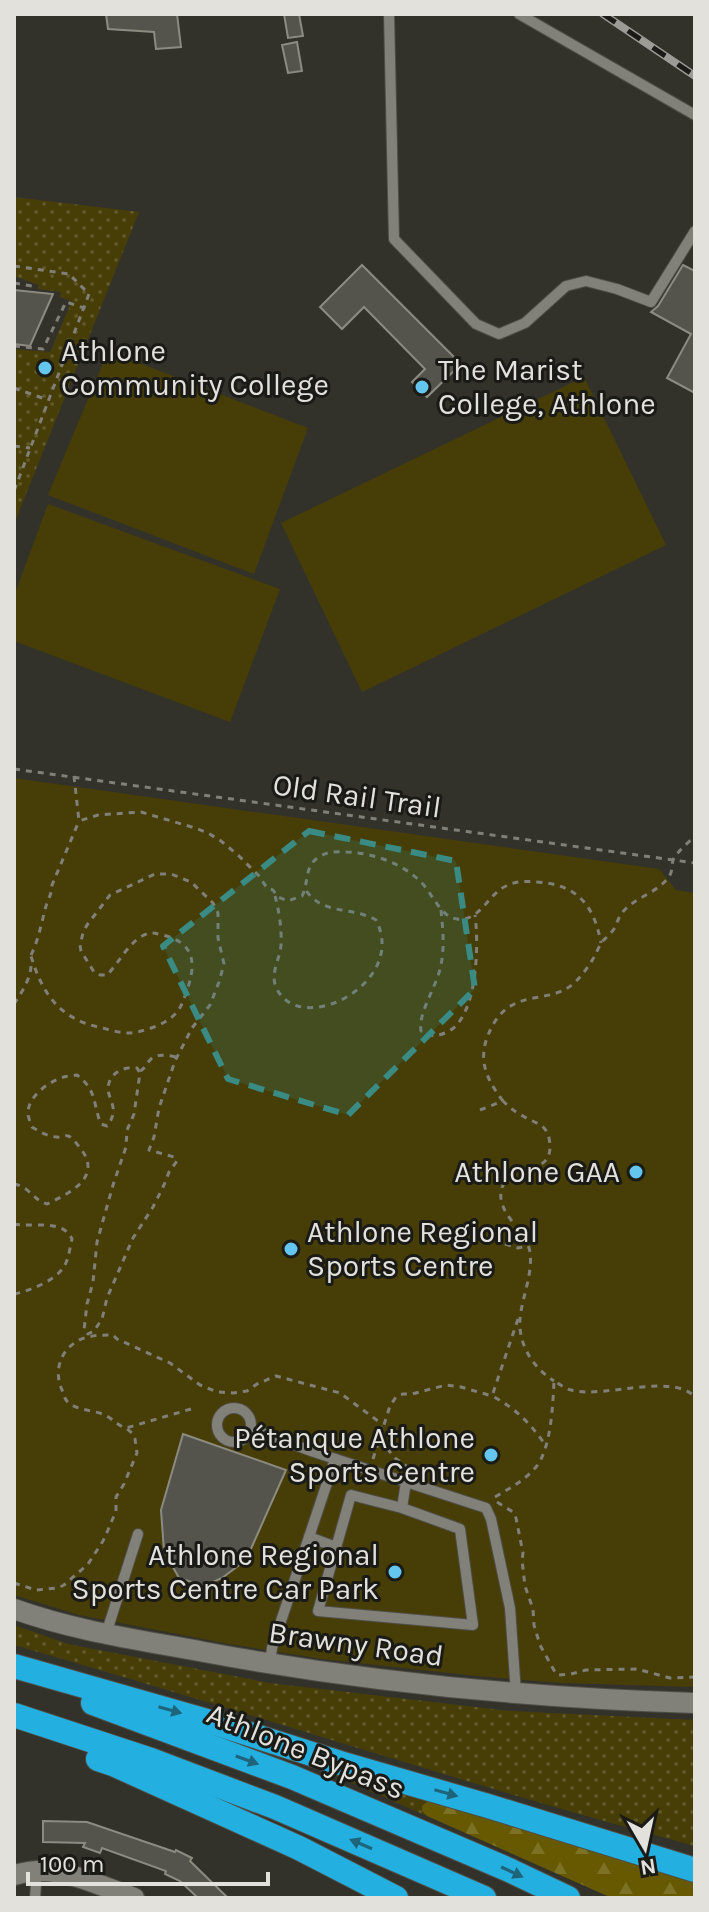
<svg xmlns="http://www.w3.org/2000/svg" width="709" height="1912" viewBox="0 0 709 1912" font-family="Karla,sans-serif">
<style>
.grass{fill:url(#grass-dots)}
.forest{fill:url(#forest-firs)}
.garden{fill:#473e07}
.building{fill:#55544c;stroke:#8c8b82;stroke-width:2}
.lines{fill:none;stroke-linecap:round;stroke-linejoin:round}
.lane-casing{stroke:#4f4e47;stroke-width:12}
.street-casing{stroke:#4f4e47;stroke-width:22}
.highway-casing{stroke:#4f4e47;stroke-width:26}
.path{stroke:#807f78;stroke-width:3;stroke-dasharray:6 6;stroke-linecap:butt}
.lane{stroke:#828179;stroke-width:10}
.street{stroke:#828179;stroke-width:20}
.highway{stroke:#23b0e1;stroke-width:24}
.rail-casing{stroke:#9c9b95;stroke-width:8}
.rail{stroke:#1a1a16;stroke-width:5;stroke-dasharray:15;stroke-linecap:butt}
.oneway{fill:#1e657c}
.marked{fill:#398b84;fill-opacity:0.2;stroke:#398b84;stroke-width:6;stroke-dasharray:16 10;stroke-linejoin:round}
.poi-dot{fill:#64c5ee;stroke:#1a1a16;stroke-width:3}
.labels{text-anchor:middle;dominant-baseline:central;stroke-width:6;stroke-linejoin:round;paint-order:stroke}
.poi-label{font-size:30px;fill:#e2e1dc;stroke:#1a1a16;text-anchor:start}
.street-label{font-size:30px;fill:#e2e1dc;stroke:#1a1a16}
</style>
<defs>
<pattern id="grass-dots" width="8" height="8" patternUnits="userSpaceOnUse" patternTransform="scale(2)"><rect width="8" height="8" fill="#473e07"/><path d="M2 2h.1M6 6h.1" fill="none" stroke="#615a2b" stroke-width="1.8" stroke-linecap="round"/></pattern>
<pattern id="forest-firs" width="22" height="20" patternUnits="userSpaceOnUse" patternTransform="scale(2)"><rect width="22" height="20" fill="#665901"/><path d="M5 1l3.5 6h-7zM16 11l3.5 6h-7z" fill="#7c7125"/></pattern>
</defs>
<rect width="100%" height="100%" fill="#33322a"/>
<g class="grass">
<polygon points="14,197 139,212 14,524 14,349 50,352 72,301 60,297 61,292 38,289 39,285 14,276"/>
<path d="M14,1625L68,1644L270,1683L511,1711L695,1720V1846C467,1785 242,1710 14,1645Z"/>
<polygon points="340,1771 428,1801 425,1803 422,1811 427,1816 334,1775 333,1773"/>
</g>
<polygon class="forest" points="428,1801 667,1871 695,1882 695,1898 612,1898 427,1816 422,1811 422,1806"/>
<g class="garden">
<polygon points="108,351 308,428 254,574 48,495"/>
<polygon points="584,377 666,545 362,692 281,523"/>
<polygon points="48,504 280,589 230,722 14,641 14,596"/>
<polygon points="14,778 659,869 676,890 695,893 695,1687 561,1683 476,1676 322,1659 229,1644 79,1615 14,1595"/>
</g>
<g class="building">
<polygon points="106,14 177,14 181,47 156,49 154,32 108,29"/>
<polygon points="284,14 299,14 303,36 288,38"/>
<polygon points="297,42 302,71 288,73 282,45"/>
<polygon points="362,265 461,364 427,397 412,382 425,369 364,307 342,329 320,307"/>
<polygon points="683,265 695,271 695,393 667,378 691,334 651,312 658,306"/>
<polygon points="14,290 53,294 30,346 14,344"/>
<polygon points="183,1434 286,1470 246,1560 222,1578 204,1586 179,1578 164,1551 161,1510"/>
<polygon points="43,1821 87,1822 175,1852 176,1850 192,1858 190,1861 228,1898 198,1898 180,1881 165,1874 166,1871 102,1848 100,1853 83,1847 85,1843 43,1842"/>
</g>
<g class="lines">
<g class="lane-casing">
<g id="lane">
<polyline points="389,14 394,239 476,324 499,334 525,323 566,286 586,281 617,289 651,302 695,231"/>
<polyline points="519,14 695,115"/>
<circle cx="234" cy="1425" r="17"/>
<polyline points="252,1429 311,1451 486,1508 491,1519 510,1608 516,1693"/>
<polyline points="402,1508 351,1495 318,1611 473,1625 460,1529 402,1508 406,1482"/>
<polyline points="309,1537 336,1547"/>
<polyline points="106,1634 138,1534"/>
<polyline points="270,1663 272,1648 335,1459"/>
<polyline points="35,1898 37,1871"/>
</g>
</g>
<g class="street-casing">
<g id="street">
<path d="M14,1609C75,1631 140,1640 204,1652C366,1682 530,1698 695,1703"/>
<path d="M14,1875C22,1873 31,1871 40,1871C72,1871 104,1887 134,1898"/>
</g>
</g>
<g class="highway-casing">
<g id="highway">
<polyline points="14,1666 221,1725 340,1763 488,1806 695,1870"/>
<polyline points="93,1703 292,1777 509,1870 568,1898"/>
<polyline points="14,1715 151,1760 275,1807 484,1898"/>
<polyline points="98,1759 113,1764 299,1848 396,1898"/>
</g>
</g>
<g class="path">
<polyline points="14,266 69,274 89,294 14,491"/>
<polyline points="14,283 32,286"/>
<polyline points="14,346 43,349 66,302 84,308"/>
<polyline points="14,388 48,400"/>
<polyline points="14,446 30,448"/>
<polyline points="14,769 695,863"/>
<path d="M74,776L79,821L98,815L141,812L195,828L208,833L221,841L239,856L259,876L267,888L273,890L278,897L288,901L302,896C308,885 305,872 313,862C322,852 334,851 347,852C373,853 401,863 420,881C432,892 440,917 457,919C480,922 488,894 506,886C516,881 526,881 536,882C577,884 594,905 601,943"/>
<path d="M275,896C279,910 282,930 281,945C280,959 270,973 276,987C298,1039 409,984 376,920C352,906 322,916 305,889"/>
<path d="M441,910C443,930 445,950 440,969C436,987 418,1013 421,1031C429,1036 435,1037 445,1033C478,1021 479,944 475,915"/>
<path d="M31,955C38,941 41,925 45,910C47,900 52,895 52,885L79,821"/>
<path d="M14,1004C22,992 32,977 31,962"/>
<path d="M140,1071C146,1068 147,1062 152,1058C159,1053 170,1056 177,1057"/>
<path d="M503,1101C483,1075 476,1054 494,1023C515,988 551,1005 574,983C583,975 590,964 596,954C596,953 601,943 601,943C605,938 610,935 614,929C617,924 618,918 622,913C634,897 659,893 670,875C673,870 671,863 674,858C679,850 688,843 695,836"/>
<path d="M480,1110L503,1101C509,1107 515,1112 523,1116C529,1120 539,1123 544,1128C548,1132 550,1140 550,1146C551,1178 505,1163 501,1192C498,1215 526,1230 530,1252C533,1274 522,1297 520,1319C518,1344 533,1368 554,1381"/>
<path d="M14,1184C30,1187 33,1200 47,1204C68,1194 103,1178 81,1149C78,1146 73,1137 68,1136C66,1135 64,1137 62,1137C51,1138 41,1133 32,1127C31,1124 28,1117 28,1114C27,1097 49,1081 64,1077C68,1076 73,1076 77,1075C95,1089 93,1099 99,1119L101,1124L107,1126C110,1122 112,1119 113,1114C115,1105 108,1097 108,1088C109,1073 124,1066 137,1068L140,1073L134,1114L127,1130L126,1147L113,1185L97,1242L93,1282L87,1304L84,1330L88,1334L94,1331L102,1319L107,1298L133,1238L153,1207L164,1185L169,1172L177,1161L174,1157L149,1150L154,1137L159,1108L175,1061L192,1028L210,1005L219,982L224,964L218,938V913L213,903L191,882L171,874H155L110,895L87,925L83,933L80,945L81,951L94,972L100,975H107C119,963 128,943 144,935C151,932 154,933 162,935C198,943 196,967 185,996C182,1004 180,1010 173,1016C164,1025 140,1033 128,1033C118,1033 108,1029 98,1027C59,1018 42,993 31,956"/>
<path d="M14,1224C33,1228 62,1218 72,1239C70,1247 69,1257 65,1265C57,1280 30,1291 14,1294"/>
<polyline points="505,1244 518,1248 528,1246"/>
<path d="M518,1319L492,1396C514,1407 530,1423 544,1443"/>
<path d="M191,1409L126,1428C118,1426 113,1419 105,1415C94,1410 79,1411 69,1403C64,1399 65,1397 63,1392C54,1375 58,1353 76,1342C86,1335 101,1335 113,1335L117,1339L170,1363L200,1385L217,1392L233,1393L247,1391L257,1384L276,1376L340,1393L378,1421L383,1432L385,1446L395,1458L409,1468"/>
<polyline points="373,1459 390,1406 396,1397 403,1394 412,1394 446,1385 461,1387 492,1396"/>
<path d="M495,1497C510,1488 524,1481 536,1467C551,1449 553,1404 554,1381C560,1384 565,1389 571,1390C603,1399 672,1372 695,1397"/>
<polyline points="497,1502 513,1512 516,1518 523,1553 522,1560 525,1586 533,1609 534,1625 540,1645 555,1672 558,1675 571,1674 586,1670 637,1669 670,1678 695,1677"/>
<polyline points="14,1583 36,1590 58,1588 64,1585 88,1564 103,1541 108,1530 116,1511 116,1497 124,1484 137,1453 135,1439 132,1433 126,1428"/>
</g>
<use href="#lane" class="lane"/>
<use href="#street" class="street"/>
<use href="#highway" class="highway"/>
<g class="rail-casing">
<polyline id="rail" points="603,14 695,76"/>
</g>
<use href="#rail" class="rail"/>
</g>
<defs><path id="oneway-solid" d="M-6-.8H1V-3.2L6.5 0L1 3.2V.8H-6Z" transform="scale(2)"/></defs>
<g class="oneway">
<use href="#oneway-solid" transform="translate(170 1710) rotate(16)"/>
<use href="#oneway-solid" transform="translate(247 1760) rotate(20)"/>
<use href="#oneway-solid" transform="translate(446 1793) rotate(16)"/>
<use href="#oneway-solid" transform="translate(361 1844) rotate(-157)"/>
<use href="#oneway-solid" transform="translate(512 1872) rotate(25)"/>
</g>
<path class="marked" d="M309,831L456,861L475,989L348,1115L228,1079L163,946Z"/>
<g class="poi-dot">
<circle cx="45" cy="368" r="8"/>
<circle cx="422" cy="387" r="8"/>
<circle cx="636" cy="1172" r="8"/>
<circle cx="291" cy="1249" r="8"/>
<circle cx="491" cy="1455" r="8"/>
<circle cx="395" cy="1572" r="8"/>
</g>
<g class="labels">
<g class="poi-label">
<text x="61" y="351">Athlone<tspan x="61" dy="34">Community College</tspan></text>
<text x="438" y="370">The Marist<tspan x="438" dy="34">College, Athlone</tspan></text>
<text x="620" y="1172" text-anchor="end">Athlone GAA</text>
<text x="307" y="1232">Athlone Regional<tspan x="307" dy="34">Sports Centre</tspan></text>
<text x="475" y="1438" text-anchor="end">Pétanque Athlone<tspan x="475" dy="34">Sports Centre</tspan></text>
<text x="379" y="1555" text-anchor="end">Athlone Regional<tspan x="379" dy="34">Sports Centre Car Park</tspan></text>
</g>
<g class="street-label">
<text transform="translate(357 796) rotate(8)">Old Rail Trail</text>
<text transform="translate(356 1644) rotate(8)">Brawny Road</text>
<text transform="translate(306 1751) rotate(22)">Athlone Bypass</text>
</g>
</g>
<rect width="709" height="1912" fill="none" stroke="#e2e1dc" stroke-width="32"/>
<g transform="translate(645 1848) rotate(171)" stroke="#1a1a16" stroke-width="6" paint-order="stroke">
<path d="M0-6L14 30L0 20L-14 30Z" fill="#e2e1dc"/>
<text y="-12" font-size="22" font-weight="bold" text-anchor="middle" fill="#e2e1dc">N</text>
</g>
<path d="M28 1872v12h240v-12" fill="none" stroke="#e2e1dc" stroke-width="4"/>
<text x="40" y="1872" font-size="24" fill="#e2e1dc" stroke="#1a1a16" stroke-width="6" paint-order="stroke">100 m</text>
</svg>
